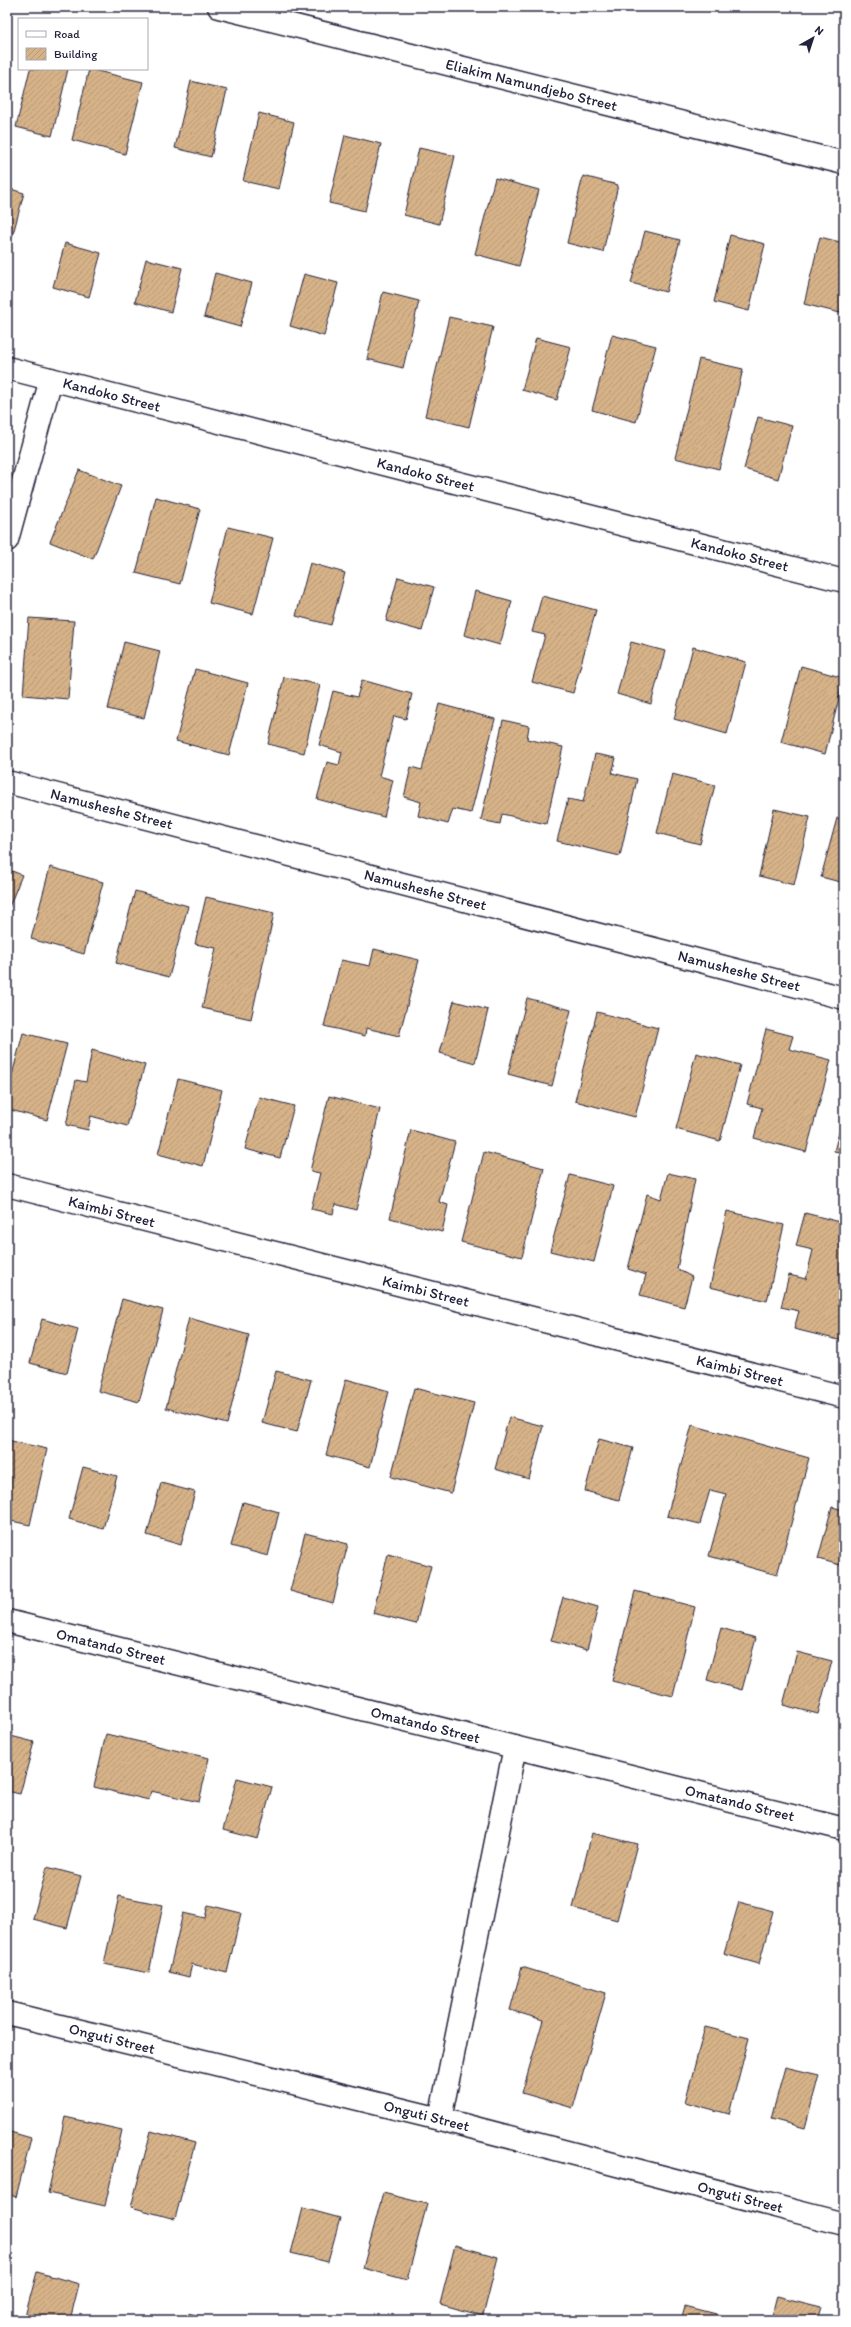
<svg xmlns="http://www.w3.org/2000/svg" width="851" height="2327" viewBox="0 0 851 2327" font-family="Itim,sans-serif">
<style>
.building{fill:url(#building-hatch);stroke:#22223b}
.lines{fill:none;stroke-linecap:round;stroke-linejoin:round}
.street-casing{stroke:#22223b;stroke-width:25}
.street{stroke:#fff;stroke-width:22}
.labels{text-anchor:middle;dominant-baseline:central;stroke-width:3.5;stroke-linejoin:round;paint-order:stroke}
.street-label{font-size:15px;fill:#22223b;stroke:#fff}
</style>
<defs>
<pattern id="building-hatch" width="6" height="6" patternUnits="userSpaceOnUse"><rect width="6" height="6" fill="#d6b288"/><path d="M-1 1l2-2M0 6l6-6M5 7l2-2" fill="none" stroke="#b79976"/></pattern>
</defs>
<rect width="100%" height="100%" fill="#fff"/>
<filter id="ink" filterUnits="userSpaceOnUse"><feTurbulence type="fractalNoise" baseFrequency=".025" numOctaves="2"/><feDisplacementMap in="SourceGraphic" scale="8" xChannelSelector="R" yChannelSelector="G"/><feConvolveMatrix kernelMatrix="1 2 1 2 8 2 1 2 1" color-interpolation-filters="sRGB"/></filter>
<g filter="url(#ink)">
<g class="building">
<polygon points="30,69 68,69 52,136 16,127"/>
<polygon points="89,69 143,82 125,154 72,140"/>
<polygon points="191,81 227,90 211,157 175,148"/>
<polygon points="259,113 294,122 279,189 243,181"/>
<polygon points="345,135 381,144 365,211 329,203"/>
<polygon points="419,148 455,156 439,224 404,215"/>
<polygon points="583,176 618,185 603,252 567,243"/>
<polygon points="495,178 539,190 519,266 475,254"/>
<polygon points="7,188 24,193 10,245 7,244"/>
<polygon points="645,231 680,240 666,292 631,283"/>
<polygon points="730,235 765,244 749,311 714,302"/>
<polygon points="820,237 844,243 844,295 840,313 804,304"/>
<polygon points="65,243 101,253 89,297 53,287"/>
<polygon points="146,259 182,268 171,312 135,302"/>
<polygon points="215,273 252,283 240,327 204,317"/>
<polygon points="304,274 338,283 324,336 290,326"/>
<polygon points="383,292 419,301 403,368 367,359"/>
<polygon points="449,317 493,327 469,427 425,416"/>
<polygon points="612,335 656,346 636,422 592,410"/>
<polygon points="536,338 571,347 557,400 522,390"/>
<polygon points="699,359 743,369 719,469 675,458"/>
<polygon points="758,417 792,426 778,479 744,469"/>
<polygon points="79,470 121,486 93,559 50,542"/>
<polygon points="156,497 200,509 180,584 136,573"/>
<polygon points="228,527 273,538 253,614 209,603"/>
<polygon points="310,563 345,573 331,625 296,616"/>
<polygon points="398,577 434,587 422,631 386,621"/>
<polygon points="475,591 512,601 500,645 464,635"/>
<polygon points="542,596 596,610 573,693 532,682 545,635 532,632"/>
<polygon points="29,618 74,621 68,699 23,695"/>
<polygon points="124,642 160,651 144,718 108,709"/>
<polygon points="631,642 665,651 651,704 617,694"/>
<polygon points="693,647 746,662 727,734 674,719"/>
<polygon points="801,666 844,678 825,754 781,742"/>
<polygon points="195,669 248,683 229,755 176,741"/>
<polygon points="284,677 320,685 304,753 268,744"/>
<polygon points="362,680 412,694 406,719 394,716 379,776 393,780 384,817 317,799 327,762 339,765 342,752 319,745 333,691 357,697"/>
<polygon points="439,704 495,719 471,813 453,809 448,824 418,816 421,802 404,797 411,767 422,770"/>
<polygon points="503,720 529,726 527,739 563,747 546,824 502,814 500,824 481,820"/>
<polygon points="595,754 616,758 612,773 637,779 620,856 557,841 568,799 583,802"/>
<polygon points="672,774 715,785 700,844 657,833"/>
<polygon points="774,809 810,817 794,885 759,876"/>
<polygon points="837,818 844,820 844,883 821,877"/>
<polygon points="50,867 103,882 84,954 31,939"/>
<polygon points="7,869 22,875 7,912"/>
<polygon points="135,891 188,906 169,977 116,963"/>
<polygon points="206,897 274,913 251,1019 202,1008 216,948 195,944"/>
<polygon points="374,949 419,960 399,1036 366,1028 365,1036 324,1026 341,960 370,966"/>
<polygon points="527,998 571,1010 552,1086 508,1074"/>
<polygon points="454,1001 488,1010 475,1063 440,1053"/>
<polygon points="597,1012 658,1028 635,1117 575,1101"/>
<polygon points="766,1029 793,1036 789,1049 831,1060 806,1152 754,1138 762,1108 747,1104"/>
<polygon points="23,1033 67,1044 47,1120 7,1109 7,1094"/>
<polygon points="92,1050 145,1065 127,1126 91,1116 88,1130 66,1125 76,1080 86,1082"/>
<polygon points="696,1053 740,1065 720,1141 676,1129"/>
<polygon points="178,1079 222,1090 203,1166 158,1154"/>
<polygon points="329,1096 380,1109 356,1210 335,1204 333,1214 311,1209 320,1173 310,1171"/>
<polygon points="259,1097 294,1106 280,1158 245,1149"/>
<polygon points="844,1115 844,1153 834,1151"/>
<polygon points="411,1130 455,1142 439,1202 448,1205 442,1232 390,1218"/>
<polygon points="484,1152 544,1168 522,1257 461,1242"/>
<polygon points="668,1173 695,1179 677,1269 692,1277 684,1307 640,1295 646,1275 628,1269 647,1194 661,1199"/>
<polygon points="570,1175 613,1186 594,1262 550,1251"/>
<polygon points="727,1211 784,1225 767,1301 710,1287"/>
<polygon points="805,1213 844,1223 843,1341 794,1329 799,1311 781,1307 789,1275 806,1279 813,1250 796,1246"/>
<polygon points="122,1299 163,1310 139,1402 98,1391"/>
<polygon points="189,1318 249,1335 227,1424 166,1408"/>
<polygon points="42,1319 78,1329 67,1373 30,1363"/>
<polygon points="276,1371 311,1380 297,1432 262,1423"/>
<polygon points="346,1379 389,1391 370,1467 326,1455"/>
<polygon points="414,1388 474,1403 451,1493 391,1477"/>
<polygon points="509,1417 543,1426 529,1479 495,1469"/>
<polygon points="692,1425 809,1458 777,1575 709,1556 726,1494 710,1490 700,1524 667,1516"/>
<polygon points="599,1439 633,1448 619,1500 585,1491"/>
<polygon points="7,1440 47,1449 30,1525 7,1520"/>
<polygon points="83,1467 117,1476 103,1529 69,1519"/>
<polygon points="161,1483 195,1492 181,1545 147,1535"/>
<polygon points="243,1502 279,1512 268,1556 231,1546"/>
<polygon points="832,1507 844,1510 844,1566 818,1559"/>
<polygon points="305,1533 348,1544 333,1603 290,1591"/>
<polygon points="388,1554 431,1566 416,1624 373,1613"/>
<polygon points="635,1591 695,1607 673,1696 612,1681"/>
<polygon points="563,1597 598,1607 587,1650 551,1641"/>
<polygon points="721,1628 756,1638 742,1690 707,1680"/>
<polygon points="797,1652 832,1661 818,1714 783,1705"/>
<polygon points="106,1734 209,1758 199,1802 151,1791 149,1800 94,1787"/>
<polygon points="7,1735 34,1742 20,1794 7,1791"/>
<polygon points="237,1778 272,1787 258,1839 223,1830"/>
<polygon points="592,1833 637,1844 617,1920 573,1908"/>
<polygon points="47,1867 81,1876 67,1928 33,1919"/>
<polygon points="119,1896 163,1905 149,1973 104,1964"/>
<polygon points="739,1902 773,1911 759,1964 724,1954"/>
<polygon points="208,1905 241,1913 227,1973 192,1964 189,1977 169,1972 183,1913 205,1918"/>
<polygon points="522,1967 606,1993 573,2108 522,2093 543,2020 510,2010"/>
<polygon points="705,2027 749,2038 729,2114 685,2102"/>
<polygon points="785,2067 819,2075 805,2128 771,2119"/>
<polygon points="65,2117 122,2130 105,2206 48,2193"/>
<polygon points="7,2131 31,2138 16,2197 7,2194"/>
<polygon points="151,2131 195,2143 175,2219 131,2207"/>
<polygon points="383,2193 427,2204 407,2280 363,2268"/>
<polygon points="303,2208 340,2218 328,2262 291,2253"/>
<polygon points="455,2245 498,2257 483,2316 440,2304"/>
<polygon points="37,2272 79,2284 70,2320 24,2320"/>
<polygon points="777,2296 821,2307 817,2320 771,2320"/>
<polygon points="685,2306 728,2317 727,2320 681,2320"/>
<polygon points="188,2313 215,2320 186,2320"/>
</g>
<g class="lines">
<g class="street-casing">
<g id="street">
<path id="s1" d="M219,7L844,163"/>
<path id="s2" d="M7,368L844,581"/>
<polyline points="7,540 51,379"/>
<path id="s3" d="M7,782L844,998"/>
<path id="s4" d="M7,1185L844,1397"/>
<path id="s5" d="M7,1621L844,1829"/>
<path id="s6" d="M7,2013L440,2119L844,2224"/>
<polyline points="440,2119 515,1747"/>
</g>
</g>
<use href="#street" class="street"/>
</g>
</g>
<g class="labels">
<g class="street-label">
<text stroke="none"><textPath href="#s1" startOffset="322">Eliakim Namundjebo Street</textPath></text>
<text stroke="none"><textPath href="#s2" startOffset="108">Kandoko Street</textPath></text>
<text stroke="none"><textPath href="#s2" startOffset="432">Kandoko Street</textPath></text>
<text stroke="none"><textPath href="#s2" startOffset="756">Kandoko Street</textPath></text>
<text stroke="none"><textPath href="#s3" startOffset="108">Namusheshe Street</textPath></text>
<text stroke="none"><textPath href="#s3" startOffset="432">Namusheshe Street</textPath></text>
<text stroke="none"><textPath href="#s3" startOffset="756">Namusheshe Street</textPath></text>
<text stroke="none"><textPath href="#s4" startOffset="108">Kaimbi Street</textPath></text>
<text stroke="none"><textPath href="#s4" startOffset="432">Kaimbi Street</textPath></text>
<text stroke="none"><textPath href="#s4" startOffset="756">Kaimbi Street</textPath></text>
<text stroke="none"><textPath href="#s5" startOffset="107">Omatando Street</textPath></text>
<text stroke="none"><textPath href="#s5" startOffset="431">Omatando Street</textPath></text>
<text stroke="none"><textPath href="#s5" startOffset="755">Omatando Street</textPath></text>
<text stroke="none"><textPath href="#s6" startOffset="108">Onguti Street</textPath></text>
<text stroke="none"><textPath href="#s6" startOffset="432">Onguti Street</textPath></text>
<text stroke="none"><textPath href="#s6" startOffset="756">Onguti Street</textPath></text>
</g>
</g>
<rect width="851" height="2327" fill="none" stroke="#fff" stroke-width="24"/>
<rect x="12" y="12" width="827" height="2303" fill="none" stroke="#22223b" stroke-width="1.5" filter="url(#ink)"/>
<rect x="18" y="18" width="130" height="52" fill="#ffffff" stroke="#a7a7b1"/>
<rect x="26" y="31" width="20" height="6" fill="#ffffff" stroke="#a7a7b1"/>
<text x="54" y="38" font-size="12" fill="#22223b">Road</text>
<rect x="26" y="48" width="20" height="12" fill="url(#building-hatch)" stroke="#a7a7b1"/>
<text x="54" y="58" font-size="12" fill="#22223b">Building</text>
<g transform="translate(813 38) rotate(39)" stroke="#ffffff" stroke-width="3" paint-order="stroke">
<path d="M0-3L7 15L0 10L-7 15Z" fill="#22223b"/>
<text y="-6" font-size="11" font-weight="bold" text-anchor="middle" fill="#22223b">N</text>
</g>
</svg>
